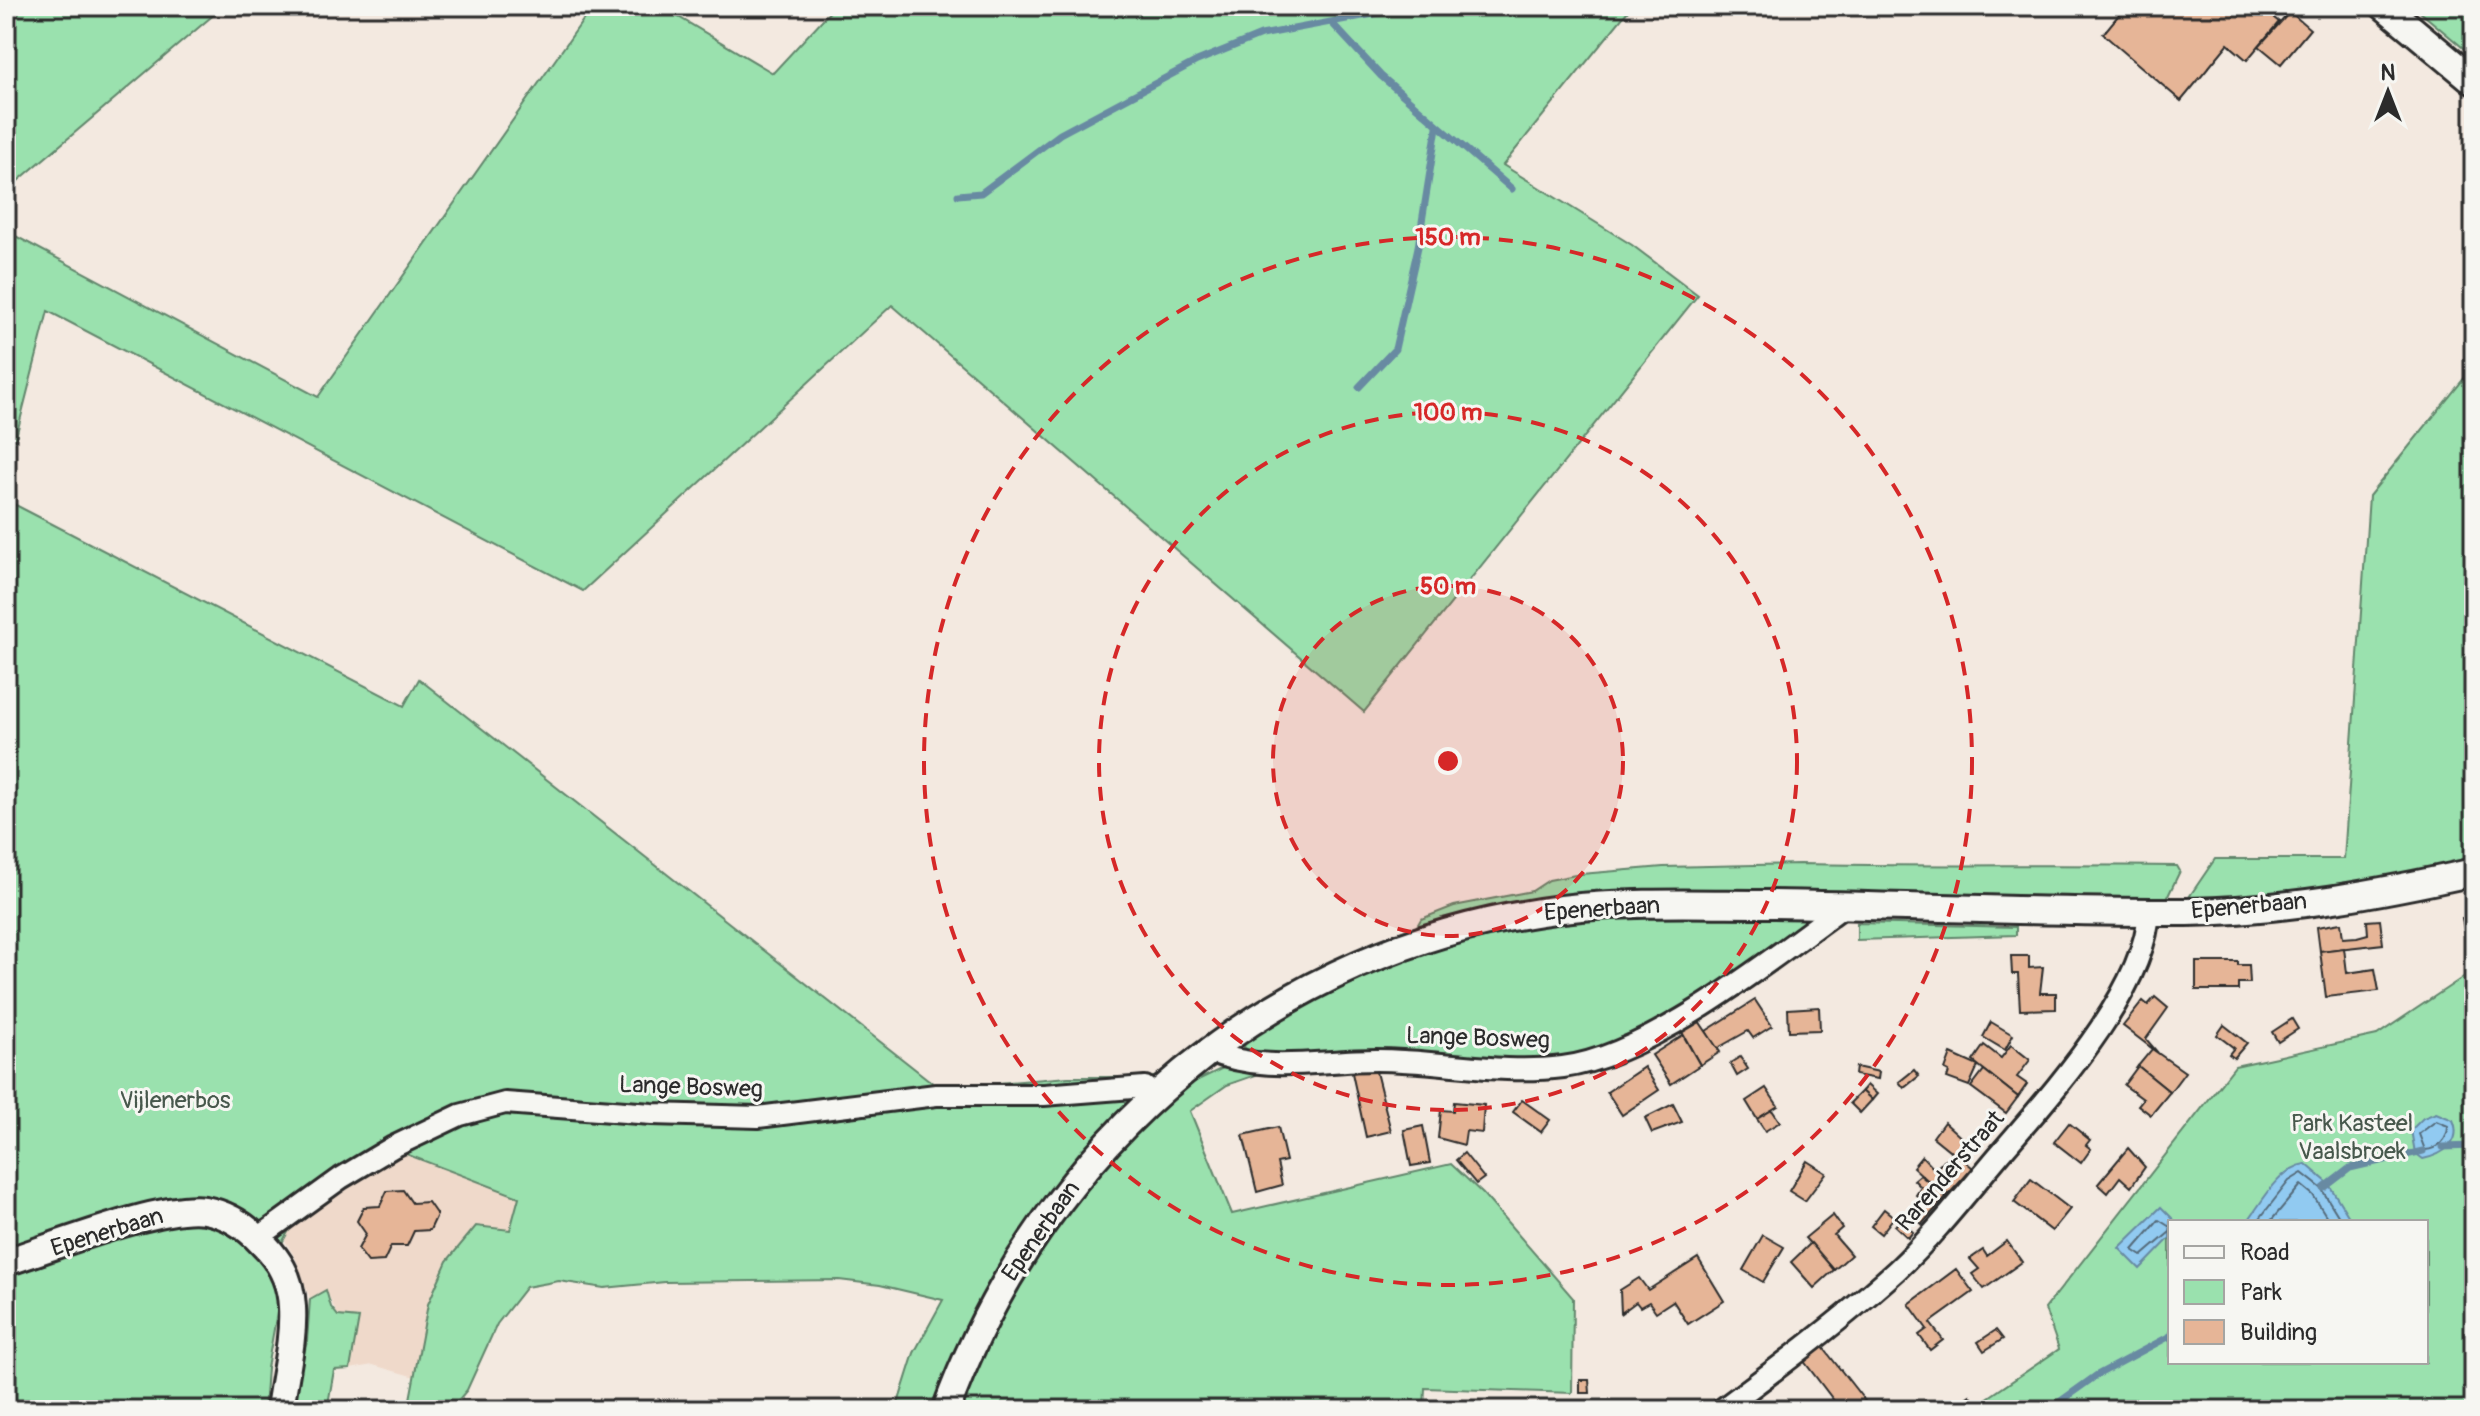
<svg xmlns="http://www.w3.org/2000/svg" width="2480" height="1416" viewBox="0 0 2480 1416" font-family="Pangolin,sans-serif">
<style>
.built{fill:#efd9ca}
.green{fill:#9ae1ae;stroke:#62866c;stroke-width:2;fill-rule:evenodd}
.water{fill:#91caf1;stroke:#688aa2;stroke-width:2}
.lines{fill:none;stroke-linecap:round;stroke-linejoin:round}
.shore{stroke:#546b7a;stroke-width:2}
.stream{stroke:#688aa2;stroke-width:7}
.building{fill:#e6b597;stroke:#2b2b2b;stroke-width:2}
.minor-casing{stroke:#2b2b2b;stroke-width:26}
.tertiary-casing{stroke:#2b2b2b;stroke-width:32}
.minor{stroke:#f6f6f2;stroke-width:20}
.tertiary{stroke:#f6f6f2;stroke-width:26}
.ring{fill:none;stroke:#d62828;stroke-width:4;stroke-dasharray:14 10}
.labels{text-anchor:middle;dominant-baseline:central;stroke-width:6;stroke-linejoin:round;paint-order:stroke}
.street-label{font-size:24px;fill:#2b2b2b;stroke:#f6f6f2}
.park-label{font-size:24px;fill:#47584c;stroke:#f6f6f2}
.centre{fill:#d62828;stroke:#f6f6f2;stroke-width:4}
.ring-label{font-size:24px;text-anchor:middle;font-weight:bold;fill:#d62828;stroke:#f6f6f2;stroke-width:6;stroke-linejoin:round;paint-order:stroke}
</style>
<rect width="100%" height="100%" fill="#f3e9e0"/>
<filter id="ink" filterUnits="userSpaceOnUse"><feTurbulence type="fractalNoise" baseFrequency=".0125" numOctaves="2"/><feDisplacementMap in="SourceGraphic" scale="16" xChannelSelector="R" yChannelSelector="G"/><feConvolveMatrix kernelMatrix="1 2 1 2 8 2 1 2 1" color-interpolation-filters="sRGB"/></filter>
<g filter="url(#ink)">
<polygon class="built" points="401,1152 519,1197 510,1230 428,1304 415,1377 373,1365 350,1369 359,1318 338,1316 326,1290 310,1299 296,1259 284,1239 297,1219 324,1195"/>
<g class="green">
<polygon points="6,6 224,6 6,191"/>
<polygon points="593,6 660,6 773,73 835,6 1632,6 1503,165 1632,245 1698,295 1364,712 892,305 583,591 48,311 6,476 6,231 318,397"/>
<polygon points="2413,6 2474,6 2474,57"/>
<polygon points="2474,366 2474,863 2349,889 2187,900 2215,859 2344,859 2369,496"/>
<path d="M6,500L404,706L419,679L939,1088L1068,1077H1159L1194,1082L1225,1067L1267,1071L1227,1085L1190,1111L1232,1214L1451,1164L1483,1194L1573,1298L1572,1393L1425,1388L1424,1410H896L914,1353L943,1300L880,1285L839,1280L665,1282L604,1288L559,1281L526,1287L497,1324L467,1390L450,1410H408L428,1304L447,1261L476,1226L510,1230L519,1197L401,1152C367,1171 323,1188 297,1219C285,1233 278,1252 270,1268L279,1301L267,1368L264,1410H6Z"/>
<path d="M1799,864C1925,867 2051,864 2177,866L2180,871L2156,921L1828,912L1773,953L1647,1030L1602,1050L1557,1061L1256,1056L1244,1047L1246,1040L1336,989L1396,962L1421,919L1454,906L1532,891L1549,880L1581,874L1663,867Z"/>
<polygon points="1857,923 2016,927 2016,935 1857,940"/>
<path d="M2474,970V1410H1970L2059,1349L2045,1309L2235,1066L2377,1035ZM2170,1222H2426V1362H2170Z"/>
<polygon points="326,1290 331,1307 338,1316 359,1318 350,1369 334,1370 327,1410 291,1410 307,1341 310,1299"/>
</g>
<g class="water">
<path d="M2436,1113L2453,1120C2463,1143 2442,1155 2423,1159L2415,1153L2411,1130L2423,1118Z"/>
<path d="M2306,1164L2328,1183L2352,1222H2247C2262,1202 2280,1167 2306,1164Z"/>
<polygon points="2161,1207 2176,1222 2170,1222 2170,1238 2140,1269 2119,1248"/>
</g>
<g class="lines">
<g class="shore">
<path d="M2436,1121L2448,1126C2448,1140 2438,1149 2425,1150L2419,1134Z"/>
<polyline points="2257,1222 2289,1181 2302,1173 2321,1188 2342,1222"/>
<polyline points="2270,1222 2301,1185 2313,1195 2330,1222"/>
<polyline points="2170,1227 2159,1220 2133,1250 2142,1256 2170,1232"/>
</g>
<g class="stream">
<polyline points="1332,23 1381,76 1512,189"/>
<polyline points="958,195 981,193 1060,134 1197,61 1261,35 1416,6"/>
<polyline points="1359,387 1395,349 1418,247 1437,127"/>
<polyline points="2443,1147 2474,1146"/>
<polyline points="2324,1188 2350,1168 2423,1151"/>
<polyline points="2048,1410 2097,1375 2170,1336"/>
</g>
</g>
<g class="building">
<polygon points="2126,6 2259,6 2279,22 2247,60 2228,44 2181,101 2103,34"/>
<polygon points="2290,12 2310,29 2281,64 2259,46"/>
<polygon points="2473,917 2474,932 2465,934 2462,919"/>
<polygon points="2380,920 2383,944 2320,951 2317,927 2341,923 2343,938 2357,937 2368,934 2367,921"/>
<polygon points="2344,948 2347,973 2375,969 2379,991 2326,997 2320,951"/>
<polygon points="2011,956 2029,956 2029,968 2043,967 2040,993 2056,993 2056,1009 2020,1010 2018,974 2012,974"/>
<polygon points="2196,962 2238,962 2238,965 2249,965 2250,983 2238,983 2238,990 2196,990"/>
<polygon points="2155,997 2168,1008 2146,1039 2158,1053 2123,1026 2143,1001 2148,1005"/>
<polygon points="1755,1000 1772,1026 1753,1038 1748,1031 1716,1049 1706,1031"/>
<polygon points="1819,1007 1820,1030 1789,1031 1788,1009"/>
<polygon points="2292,1019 2298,1029 2278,1042 2272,1032"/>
<polygon points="1699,1021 1720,1052 1700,1065 1682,1032"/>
<polygon points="1991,1022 2013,1035 2005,1050 1983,1037"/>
<polygon points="2224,1025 2247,1043 2234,1058 2229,1054 2234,1048 2217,1035"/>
<polygon points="1683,1035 1700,1065 1671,1084 1652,1055"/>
<polygon points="1984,1045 2001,1058 2011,1045 2030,1060 2017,1077 2027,1084 2018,1097 1973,1061"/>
<polygon points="2152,1049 2185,1072 2170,1092 2138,1066"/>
<polygon points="1951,1054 1978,1066 1969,1086 1947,1078 1949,1072 1945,1070"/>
<polygon points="1740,1057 1748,1069 1737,1076 1730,1063"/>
<polygon points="2138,1066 2170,1092 2151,1115 2138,1105 2143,1099 2124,1085"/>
<polygon points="1644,1067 1659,1090 1622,1115 1607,1092"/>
<polygon points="1856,1067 1879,1072 1878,1079 1855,1075"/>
<polygon points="1375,1068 1391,1131 1366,1137 1352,1073"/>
<polygon points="1914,1070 1919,1076 1904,1088 1899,1082"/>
<polygon points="1984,1070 2018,1097 2006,1113 1971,1087"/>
<polygon points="1867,1085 1877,1094 1872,1100 1862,1091"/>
<polygon points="1766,1088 1778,1106 1757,1119 1746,1101"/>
<polygon points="1862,1091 1872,1100 1860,1113 1850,1103"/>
<polygon points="1522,1100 1550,1120 1541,1132 1513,1112"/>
<polygon points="1454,1102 1484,1105 1482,1133 1466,1131 1464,1145 1438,1138 1441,1110 1453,1111"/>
<polygon points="1673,1104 1682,1122 1652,1133 1645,1118"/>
<polygon points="1772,1110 1780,1122 1765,1131 1757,1119"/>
<polygon points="1944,1122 1965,1141 1954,1154 1933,1137"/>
<polygon points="2069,1123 2090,1140 2086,1145 2091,1149 2081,1163 2054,1142"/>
<polygon points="1423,1126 1430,1163 1411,1166 1404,1130"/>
<polygon points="1278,1127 1286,1161 1277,1163 1282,1185 1257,1192 1243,1135"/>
<polygon points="2128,1148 2145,1167 2131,1187 2120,1177 2108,1193 2098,1184"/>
<polygon points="1464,1153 1484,1178 1476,1184 1456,1160"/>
<polygon points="1958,1155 1973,1168 1946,1197 1913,1167 1922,1156 1935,1170 1945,1159 1950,1164"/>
<polygon points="1807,1161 1826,1173 1805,1201 1789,1191"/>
<polygon points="1920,1175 1946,1197 1922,1224 1912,1215 1924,1201 1916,1195 1921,1187 1914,1180"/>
<polygon points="2031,1179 2070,1209 2052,1231 2014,1202"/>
<polygon points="403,1190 412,1203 428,1202 437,1215 430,1230 414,1231 407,1246 391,1246 384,1261 368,1262 358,1249 366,1234 357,1221 364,1207 380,1206 387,1191"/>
<polygon points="1884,1209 1894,1217 1881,1234 1871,1226"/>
<polygon points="1833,1215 1842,1228 1834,1235 1851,1255 1834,1270 1805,1238"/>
<polygon points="1900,1220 1913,1232 1908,1238 1895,1226"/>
<polygon points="1763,1235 1784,1247 1763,1282 1743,1270"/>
<polygon points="2007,1241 2022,1262 1984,1289 1972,1274 1979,1269 1970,1259 1983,1250 1987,1256"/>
<polygon points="1811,1243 1834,1270 1814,1288 1791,1262"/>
<polygon points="1698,1258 1724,1301 1688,1324 1673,1301 1656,1312 1649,1302 1640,1307 1636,1302 1621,1313 1620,1290 1639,1278 1648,1290"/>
<polygon points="1956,1269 1973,1292 1930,1323 1943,1340 1930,1350 1919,1335 1927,1329 1909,1304"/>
<polygon points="1996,1330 2003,1339 1984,1351 1978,1342"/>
<polygon points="1822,1346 1865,1401 1854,1410 1841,1410 1803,1360"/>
<polygon points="1580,1380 1589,1380 1590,1393 1580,1393"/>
<polygon points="1970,1395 1977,1405 1969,1410 1963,1400"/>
</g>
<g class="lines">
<g class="minor-casing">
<g id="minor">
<path d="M1209,1051C1265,1074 1317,1060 1376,1060C1439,1060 1501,1075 1563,1067C1650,1056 1773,958 1844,906"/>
<polyline points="258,1238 341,1178 393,1147 460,1115 505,1103 652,1114 758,1117 936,1095 1044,1095 1145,1087 1154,1096"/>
<path d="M1721,1410C1781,1366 1842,1320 1897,1270C1934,1235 1965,1195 1998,1156C2049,1096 2145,993 2149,911"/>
</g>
</g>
<g class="tertiary-casing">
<g id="tertiary">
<polyline points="2384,6 2474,81"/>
<path d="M6,1262C51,1248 163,1203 205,1210C228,1214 247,1227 262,1243C280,1260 291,1282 292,1307C294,1341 284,1377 280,1410"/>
<path d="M946,1410C1044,1142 1275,944 1562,909C1632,901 1702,904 1773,904C1911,906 2049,913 2187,912C2283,911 2380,893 2474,872"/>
</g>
</g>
<use href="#minor" class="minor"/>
<use href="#tertiary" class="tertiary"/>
</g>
</g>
<circle cx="1448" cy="761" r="175" fill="#d62828" fill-opacity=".12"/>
<g class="ring">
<circle cx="1448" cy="761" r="175"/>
<circle cx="1448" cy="761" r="349"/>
<circle cx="1448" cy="761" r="524"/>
</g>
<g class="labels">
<g class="street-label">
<text transform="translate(2249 906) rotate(-5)">Epenerbaan</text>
<text transform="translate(1602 909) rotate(-4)">Epenerbaan</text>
<text transform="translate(1478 1038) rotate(2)">Lange Bosweg</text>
<text transform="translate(691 1087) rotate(2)">Lange Bosweg</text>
<text transform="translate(1950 1171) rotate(-49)">Rarenderstraat</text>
<text transform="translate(1041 1231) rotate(-55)">Epenerbaan</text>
<text transform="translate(107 1232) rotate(-17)">Epenerbaan</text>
</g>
<g class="park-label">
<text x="175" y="1100">Vijlenerbos</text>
<text x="2352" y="1123">Park Kasteel<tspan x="2352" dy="28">Vaalsbroek</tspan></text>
</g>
</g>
<circle cx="1448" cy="761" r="12" class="centre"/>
<g class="ring-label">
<text x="1448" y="245">150 m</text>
<text x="1448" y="420">100 m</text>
<text x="1448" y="594">50 m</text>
</g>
<rect width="2480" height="1416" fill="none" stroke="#f6f6f2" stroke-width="32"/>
<rect x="16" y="16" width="2448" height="1384" fill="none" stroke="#2b2b2b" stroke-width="3" filter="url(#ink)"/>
<rect x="2168" y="1220" width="260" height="144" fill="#f6f6f2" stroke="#a5a5a2" stroke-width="2"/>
<rect x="2184" y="1246" width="40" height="12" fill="#f6f6f2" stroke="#a5a5a2" stroke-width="2"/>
<text x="2240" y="1260" font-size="24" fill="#2b2b2b">Road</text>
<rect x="2184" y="1280" width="40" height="24" fill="#9ae1ae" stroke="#a5a5a2" stroke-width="2"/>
<text x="2240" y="1300" font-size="24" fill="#2b2b2b">Park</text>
<rect x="2184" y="1320" width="40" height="24" fill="#e6b597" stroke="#a5a5a2" stroke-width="2"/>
<text x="2240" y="1340" font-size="24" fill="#2b2b2b">Building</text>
<g transform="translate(2388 92)" stroke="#f6f6f2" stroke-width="6" paint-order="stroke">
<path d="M0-6L14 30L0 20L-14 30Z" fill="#2b2b2b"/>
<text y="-12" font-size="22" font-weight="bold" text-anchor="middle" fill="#2b2b2b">N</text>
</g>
</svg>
